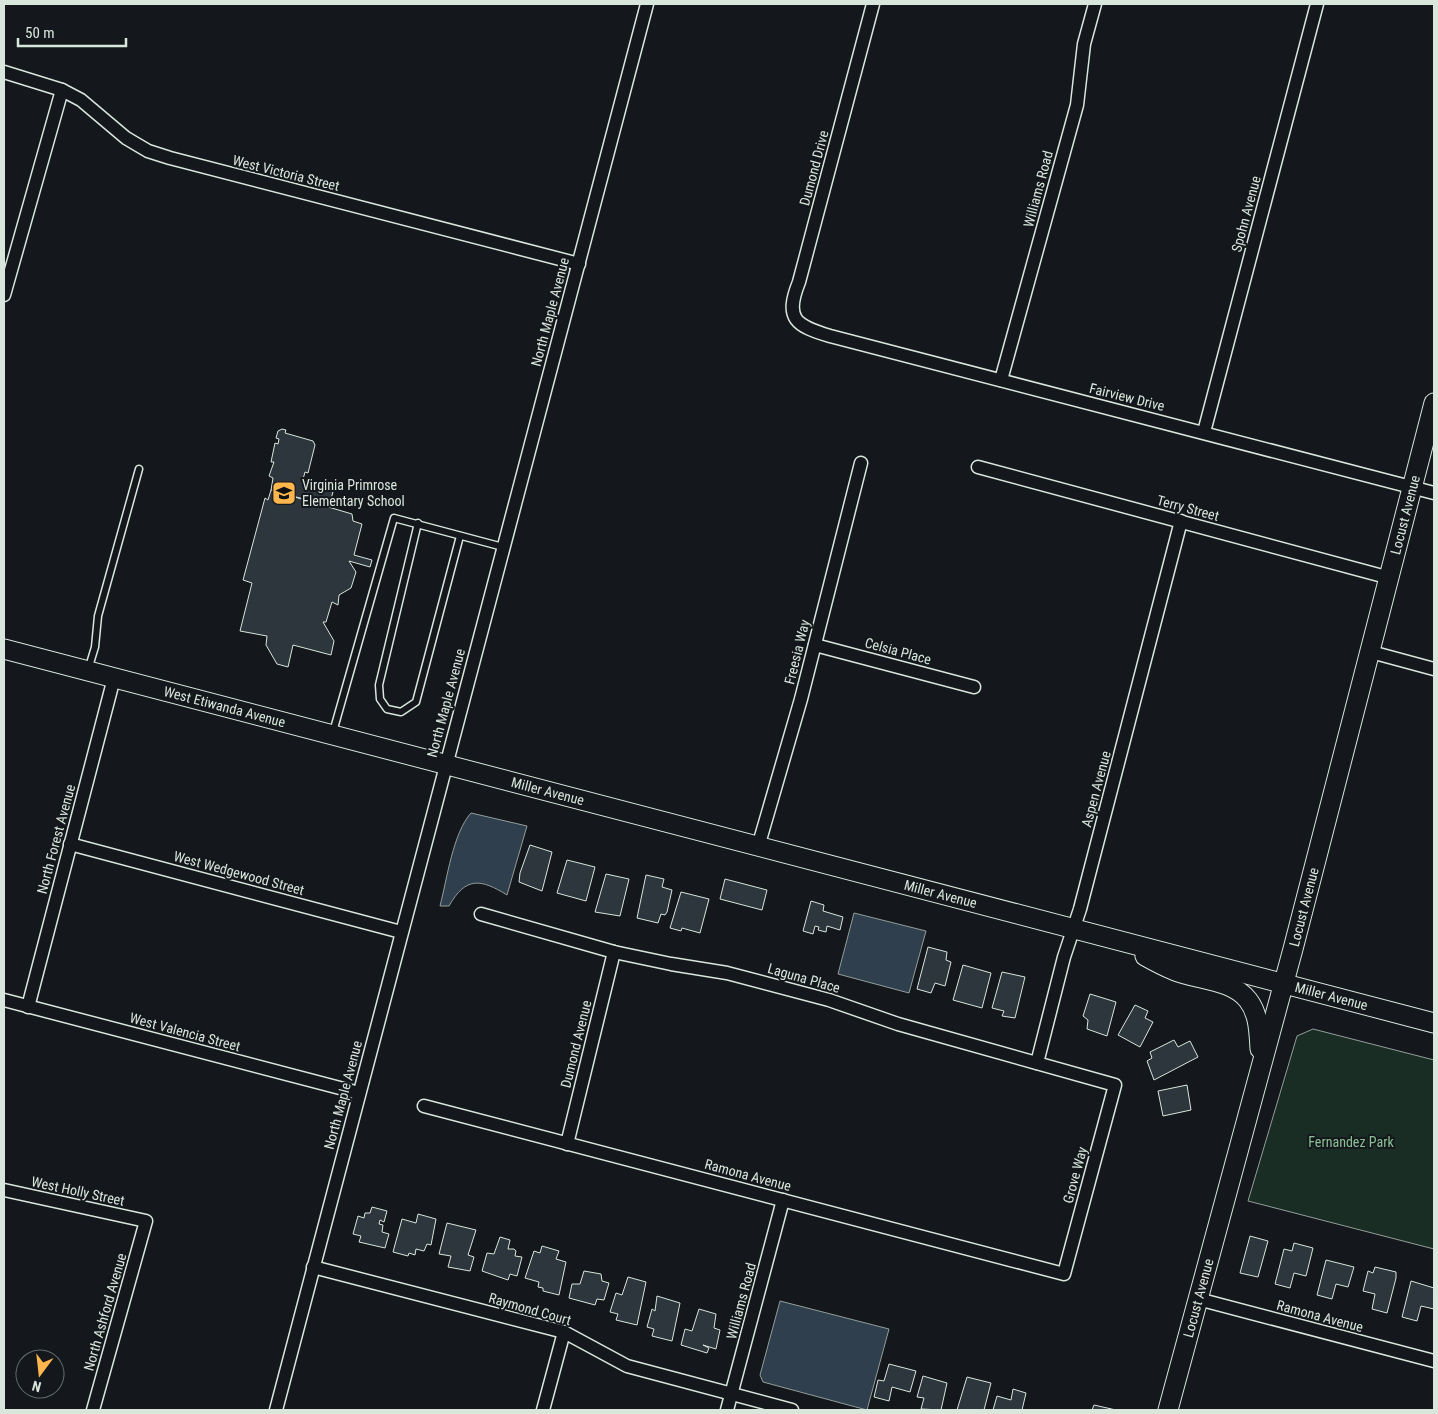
<svg xmlns="http://www.w3.org/2000/svg" width="1438" height="1414" viewBox="0 0 1438 1414" font-family="'Roboto Condensed',sans-serif">
<style>
.green{fill:#1a2d24;stroke:#939e99}
.water{fill:#2f3f4d;stroke:#939e99}
.building{fill:#2c363c;stroke:#d8e6dc}
.lines{fill:none;stroke-linecap:round;stroke-linejoin:round}
.lane-casing{stroke:#d8e6dc;stroke-width:9}
.street-casing{stroke:#d8e6dc;stroke-width:15}
.secondary-casing{stroke:#d8e6dc;stroke-width:21}
.lane{stroke:#14181c;stroke-width:6}
.street{stroke:#14181c;stroke-width:12}
.secondary{stroke:#14181c;stroke-width:19}
.labels{text-anchor:middle;dominant-baseline:central;stroke-width:4;stroke-linejoin:round;paint-order:stroke}
.street-label{font-size:14px;fill:#d8e6dc;stroke:#14181c}
.poi-label{font-size:14px;fill:#d8e6dc;stroke:#14181c;text-anchor:start}
.park-label{font-size:14px;fill:#8ac095;stroke:#14181c}
</style>
<rect width="100%" height="100%" fill="#14181c"/>
<polygon class="green" points="1313,1029 1434,1060 1434,1249 1248,1201 1297,1036"/>
<g class="water">
<path d="M471,813L527,826L507,895C481,879 466,876 449,906H440C447,879 453,833 471,813Z"/>
<polygon points="854,913 926,931 909,993 838,974"/>
<polygon points="780,1301 889,1329 867,1410 763,1382 760,1375"/>
</g>
<g class="building">
<polygon points="282,429 286,430 285,433 313,441 315,445 308,473 305,472 302,483 333,492 329,506 271,490 273,478 269,476 274,462 271,462 275,443 278,444 279,439 276,438 278,431"/>
<polygon points="271,490 352,514 353,521 362,524 354,555 372,560 370,567 349,561 356,572 351,588 339,595 338,605 332,602 326,622 323,622 334,641 331,655 293,645 288,667 277,664 266,645 267,636 240,631 252,583 243,580 265,498 268,500"/>
<polygon points="530,845 552,852 542,891 519,882 520,873"/>
<polygon points="567,860 595,867 586,901 557,893"/>
<polygon points="606,874 629,879 620,916 595,912"/>
<polygon points="646,875 664,879 662,887 672,890 667,912 665,915 661,914 658,923 637,918"/>
<polygon points="725,879 767,890 762,910 720,899"/>
<polygon points="681,892 709,899 700,933 682,928 681,931 670,928"/>
<polygon points="811,901 824,905 823,911 843,917 840,930 827,926 826,932 818,930 819,927 815,926 813,934 803,931"/>
<polygon points="928,947 947,952 946,960 951,962 945,986 935,983 931,993 917,989"/>
<polygon points="963,965 991,973 982,1008 953,1000"/>
<polygon points="1002,972 1025,977 1015,1018 1002,1016 1004,1011 992,1008"/>
<polygon points="1090,994 1116,1002 1107,1036 1087,1029 1088,1020 1083,1016"/>
<polygon points="1135,1005 1148,1011 1145,1018 1153,1022 1140,1047 1118,1035"/>
<polygon points="1174,1040 1178,1047 1190,1041 1198,1057 1154,1080 1147,1061 1152,1058 1150,1052"/>
<polygon points="1187,1085 1191,1110 1163,1116 1158,1091"/>
<polygon points="372,1207 387,1211 384,1222 380,1220 379,1224 383,1225 382,1232 389,1234 385,1248 359,1242 361,1236 353,1234 358,1216 364,1218 365,1213 370,1213"/>
<polygon points="418,1214 436,1219 431,1245 427,1244 424,1251 416,1249 415,1255 409,1253 408,1256 393,1252 402,1219 416,1223"/>
<polygon points="447,1223 476,1230 468,1255 474,1257 470,1271 448,1267 451,1256 439,1254"/>
<polygon points="1250,1236 1268,1241 1258,1277 1240,1273"/>
<polygon points="500,1237 510,1240 508,1249 514,1249 516,1251 515,1256 522,1257 517,1276 510,1274 508,1280 482,1271 487,1253 494,1254"/>
<polygon points="1294,1243 1313,1248 1306,1276 1294,1273 1290,1288 1275,1284 1284,1249 1292,1251"/>
<polygon points="542,1246 559,1251 556,1259 566,1262 559,1295 543,1291 543,1288 538,1287 539,1282 525,1278 534,1251 540,1253"/>
<polygon points="1326,1260 1354,1267 1348,1287 1336,1284 1332,1299 1317,1295"/>
<polygon points="1375,1267 1396,1272 1396,1278 1387,1313 1372,1309 1375,1294 1363,1291 1368,1271 1373,1273"/>
<polygon points="584,1271 601,1274 602,1281 609,1283 604,1300 597,1299 595,1305 569,1298 572,1284 580,1284"/>
<polygon points="628,1277 646,1282 637,1325 616,1320 618,1314 610,1312 616,1293 622,1295"/>
<polygon points="1411,1281 1434,1288 1434,1309 1421,1306 1417,1321 1402,1317"/>
<polygon points="657,1296 680,1303 672,1341 652,1336 654,1329 647,1327 652,1309 655,1311"/>
<polygon points="699,1309 716,1314 714,1328 720,1330 716,1349 703,1345 709,1348 707,1353 681,1345 685,1329 692,1331"/>
<polygon points="889,1364 916,1371 910,1392 892,1387 889,1401 874,1397 878,1380 884,1381"/>
<polygon points="923,1376 947,1383 941,1410 921,1409 924,1398 917,1397"/>
<polygon points="967,1377 991,1383 984,1410 957,1410"/>
<polygon points="1013,1389 1026,1393 1022,1410 993,1410 997,1396 1011,1400"/>
<polygon points="1094,1405 1116,1410 1092,1410"/>
</g>
<g class="lines">
<g class="lane-casing">
<g id="lane">
<polyline points="418,523 379,685 380,699 387,709 401,712 416,702 460,536"/>
<polyline points="88,670 95,647 98,616 139,469"/>
<polyline points="333,732 394,518 503,547"/>
</g>
</g>
<g class="street-casing">
<g id="street">
<path d="M873,4L799,282C784,319 796,326 830,336L1434,493"/>
<polyline points="4,72 62,90 81,100 126,138 148,151 170,158 579,264"/>
<polyline points="4,295 62,90"/>
<polyline points="1001,380 1077,105 1084,44 1095,4"/>
<polyline points="1204,432 1317,4"/>
<polyline points="978,467 1390,578"/>
<polyline points="815,645 974,687"/>
<polyline points="1371,652 1434,669"/>
<polyline points="70,844 401,932"/>
<polyline points="758,847 801,699 861,463"/>
<polyline points="4,1000 359,1093"/>
<polyline points="28,1007 114,678"/>
<polyline points="1037,1063 1064,957 1080,909 1181,521"/>
<polyline points="424,1106 1064,1274 1115,1085 898,1024 829,1000 727,973 671,964 614,952 481,914"/>
<polyline points="567,1144 614,952"/>
<polyline points="4,1190 146,1221 93,1410"/>
<polyline points="313,1267 564,1332 627,1366 792,1410"/>
<polyline points="1198,1299 1434,1361"/>
<polyline points="276,1410 647,4"/>
<polyline points="543,1410 564,1332"/>
<polyline points="727,1410 783,1200"/>
</g>
</g>
<g class="secondary-casing">
<g id="secondary">
<path id="s1" d="M4,649L1434,1023"/>
<path d="M1145,956C1154,961 1163,966 1173,970C1196,980 1232,979 1248,1000C1259,1014 1259,1033 1260,1049"/>
<path id="s2" d="M1168,1410L1293,949L1434,403"/>
</g>
</g>
<use href="#lane" class="lane"/>
<use href="#street" class="street"/>
<use href="#secondary" class="secondary"/>
</g>
<defs>
<g id="school-square" transform="scale(1.25)"><rect x="-9" y="-9" width="18" height="18" rx="4" fill="#ffb74d" stroke="#14181c"/><path d="M0-5L7-2L0 1L-7-2ZM-4 1L0 2.5L4 1V4Q0 6-4 4Z" fill="#111"/></g>
</defs>
<g fill-rule="evenodd">
<use href="#school-square" x="284" y="493"/>
</g>
<g class="labels">
<g class="street-label">
<text transform="translate(814 168) rotate(-75)">Dumond Drive</text>
<text transform="translate(286 173) rotate(14)">West Victoria Street</text>
<text transform="translate(1038 189) rotate(-75)">Williams Road</text>
<text transform="translate(1246 214) rotate(-75)">Spohn Avenue</text>
<text transform="translate(550 312) rotate(-75)">North Maple Avenue</text>
<text transform="translate(1127 397) rotate(14)">Fairview Drive</text>
<text transform="translate(1188 508) rotate(15)">Terry Street</text>
<text stroke="none"><textPath href="#s2" startOffset="926">Locust Avenue</textPath></text>
<text transform="translate(898 651) rotate(15)">Celsia Place</text>
<text transform="translate(797 652) rotate(-76)">Freesia Way</text>
<text transform="translate(446 703) rotate(-75)">North Maple Avenue</text>
<text stroke="none"><textPath href="#s1" startOffset="228">West Etiwanda Avenue</textPath></text>
<text transform="translate(1096 789) rotate(-75)">Aspen Avenue</text>
<text stroke="none"><textPath href="#s1" startOffset="562">Miller Avenue</textPath></text>
<text transform="translate(56 839) rotate(-75)">North Forest Avenue</text>
<text transform="translate(239 873) rotate(15)">West Wedgewood Street</text>
<text stroke="none"><textPath href="#s1" startOffset="968">Miller Avenue</textPath></text>
<text stroke="none"><textPath href="#s2" startOffset="521">Locust Avenue</textPath></text>
<text transform="translate(804 978) rotate(16)">Laguna Place</text>
<text stroke="none"><textPath href="#s1" startOffset="1372">Miller Avenue</textPath></text>
<text transform="translate(185 1032) rotate(15)">West Valencia Street</text>
<text transform="translate(576 1044) rotate(-76)">Dumond Avenue</text>
<text transform="translate(343 1095) rotate(-75)">North Maple Avenue</text>
<text transform="translate(748 1175) rotate(15)">Ramona Avenue</text>
<text transform="translate(1075 1175) rotate(-75)">Grove Way</text>
<text transform="translate(78 1191) rotate(12)">West Holly Street</text>
<text stroke="none"><textPath href="#s2" startOffset="116">Locust Avenue</textPath></text>
<text transform="translate(741 1301) rotate(-75)">Williams Road</text>
<text transform="translate(530 1309) rotate(16)">Raymond Court</text>
<text transform="translate(105 1312) rotate(-74)">North Ashford Avenue</text>
<text transform="translate(1320 1316) rotate(15)">Ramona Avenue</text>
</g>
<g class="poi-label">
<text x="302" y="485">Virginia Primrose<tspan x="302" dy="16">Elementary School</tspan></text>
</g>
<g class="park-label">
<text x="1351" y="1142">Fernandez Park</text>
</g>
</g>
<rect width="1438" height="1414" fill="none" stroke="#d8e6dc" stroke-width="10"/>
<g transform="translate(40 1374) rotate(195)"><circle r="24" fill="#14181c" stroke="#626a69"/>
<path d="M0-4L9 19L0 12L-9 19Z" fill="#ffb74d"/>
<text y="-8" font-size="14" font-weight="bold" text-anchor="middle" fill="#d8e6dc">N</text>
</g>
<path d="M18 38v8h108v-8" fill="none" stroke="#d8e6dc" stroke-width="2.5"/>
<text x="25" y="38" font-size="15" fill="#d8e6dc" stroke="#14181c" stroke-width="4" paint-order="stroke">50 m</text>
</svg>
